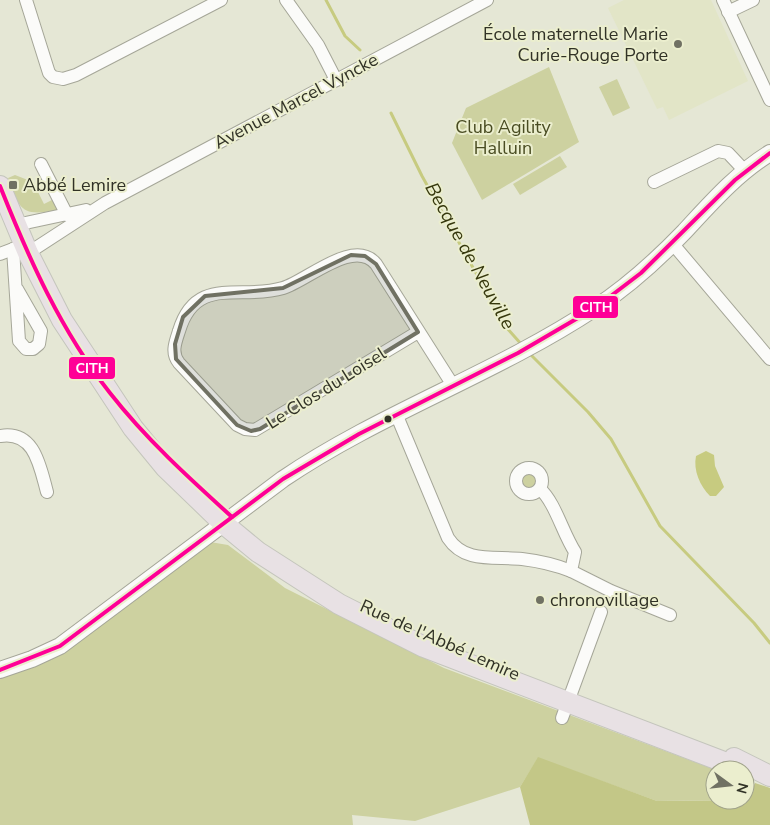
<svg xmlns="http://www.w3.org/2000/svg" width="770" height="825" viewBox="0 0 770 825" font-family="'Nunito Sans',sans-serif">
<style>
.built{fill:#e2e5c7}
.green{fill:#cdd1a0}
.forest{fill:#c3c787}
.water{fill:#c7cb80}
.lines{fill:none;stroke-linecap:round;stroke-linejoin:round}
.stream{stroke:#c7cb80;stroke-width:3}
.minor-casing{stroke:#a5a698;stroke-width:14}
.tertiary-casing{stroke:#a5a698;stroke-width:18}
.primary-casing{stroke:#c4c5bc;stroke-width:22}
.minor{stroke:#fbfbf9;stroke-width:12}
.tertiary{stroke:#fbfbf9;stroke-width:16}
.primary{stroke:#e8e1e4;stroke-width:20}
.bus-1-casing{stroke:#ebeece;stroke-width:8}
.bus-1{stroke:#ff0096;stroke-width:4}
.marked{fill:#707163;fill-opacity:0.2;stroke:#707163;stroke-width:4;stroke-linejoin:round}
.poi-dot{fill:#707163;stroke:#ebeece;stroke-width:2}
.bus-dot{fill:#313226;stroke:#ebeece;stroke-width:2}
.labels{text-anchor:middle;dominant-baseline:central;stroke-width:4;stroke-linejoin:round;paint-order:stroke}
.poi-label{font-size:18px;fill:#313226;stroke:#ebeece;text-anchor:start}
.street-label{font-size:18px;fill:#313226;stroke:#ebeece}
.park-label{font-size:18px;fill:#494c22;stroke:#ebeece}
.water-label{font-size:19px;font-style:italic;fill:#36380d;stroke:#ebeece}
.line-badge{stroke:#ebeece;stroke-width:2}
.badge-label{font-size:14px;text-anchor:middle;font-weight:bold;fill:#fff}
</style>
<rect width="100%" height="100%" fill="#e5e7d5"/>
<polygon class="built" points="624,0 711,0 748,81 669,120 663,107 657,109 608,8"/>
<g class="green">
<polygon points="549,67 579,142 482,200 452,143 466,108"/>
<polygon points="617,79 630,108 613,116 599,87"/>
<polygon points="560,156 567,167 520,195 513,184"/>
<path d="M15,175L33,182L44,204L52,200L58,210C21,217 20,210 8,178Z"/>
<circle cx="530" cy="481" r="8"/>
<polygon points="210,542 228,545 285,588 444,668 716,770 715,800 657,801 538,758 520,787 415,821 352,815 353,825 0,825 0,679 46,661"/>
</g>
<polygon class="forest" points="538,757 657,801 745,800 749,799 755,783 770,788 770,825 530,825 520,787"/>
<path class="water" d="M706,451L714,455L715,466L724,487L716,496H710C700,486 693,470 696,456Z"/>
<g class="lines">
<g class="stream">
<polyline points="326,0 345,36 360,50"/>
<polyline points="391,113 422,176 506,327 522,345"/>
<polyline points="529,353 588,412 611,439 660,526 754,623 770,643"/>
</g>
<g class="minor-casing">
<g id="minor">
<polyline points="26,0 49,73 53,77 63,79 76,75 221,0"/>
<polyline points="286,0 318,45 336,80"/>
<polyline points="723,0 770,100"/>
<polyline points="728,12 753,0"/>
<polyline points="41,164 67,215"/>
<polyline points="654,182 718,151 728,153 744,170"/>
<polyline points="16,225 86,210"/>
<polyline points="672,243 770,359"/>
<polyline points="13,249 19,341 26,349 33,349 39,344 41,331 17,289"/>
<polyline points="28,253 105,203 487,0"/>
<polyline points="0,254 21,246"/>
<path d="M418,332L255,430L245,429L237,425L179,363C171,353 175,343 179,331C196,274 241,301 283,288C307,281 354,237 376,264L454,387"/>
<path d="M397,416L448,538C465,564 495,556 522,559C539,561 556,565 571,571"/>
<path d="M0,436C35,430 40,467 47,492"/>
<circle cx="529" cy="481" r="13"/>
<path d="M540,489C555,502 563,534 575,552L571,571L611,591L670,615"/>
<polyline points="562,718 601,612"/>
</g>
</g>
<g class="tertiary-casing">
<path id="tertiary" d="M0,670L32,659L60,646L283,479C380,413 495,374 595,308C627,287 657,260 684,232C711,203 736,174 770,153"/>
</g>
<g class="primary-casing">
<g id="primary">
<polyline points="0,186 28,253 62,320 133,428 165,467 224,524 258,552 339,604 424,647 745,770"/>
<polyline points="734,758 770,776"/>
</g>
</g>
<use href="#minor" class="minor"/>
<use href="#tertiary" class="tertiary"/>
<use href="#primary" class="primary"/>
<g class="bus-1-casing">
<g id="bus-1">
<path d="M0,186C29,259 61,331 110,393C146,439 189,478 232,517"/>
<polyline points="0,670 60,646 283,479 359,434 518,353 595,308 641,273 735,180 770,153"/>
</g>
</g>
<use href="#bus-1" class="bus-1"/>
</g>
<path class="marked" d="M351,255L365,256L376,264L418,332L260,429L251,431L237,425L176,359L175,344L183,317L205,296L283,288Z"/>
<g class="poi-dot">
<circle cx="678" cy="44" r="5"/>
<rect x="8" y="180" width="10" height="10" rx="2.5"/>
<circle cx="540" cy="600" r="5"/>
</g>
<circle class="bus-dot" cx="388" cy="419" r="4.5"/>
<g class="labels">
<g class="poi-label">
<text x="668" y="34" text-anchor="end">École maternelle Marie<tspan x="668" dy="21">Curie-Rouge Porte</tspan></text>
<text x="23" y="185">Abbé Lemire</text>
<text x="550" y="600">chronovillage</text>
</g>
<g class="street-label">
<text transform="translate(296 101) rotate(-28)">Avenue Marcel Vyncke</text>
<text transform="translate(326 388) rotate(-32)">Le Clos du Loisel</text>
<text transform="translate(440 640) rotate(24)">Rue de l'Abbé Lemire</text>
</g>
<g class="park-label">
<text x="503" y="127">Club Agility<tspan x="503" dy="21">Halluin</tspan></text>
</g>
<g class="water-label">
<text transform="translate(470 256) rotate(61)">Becque de Neuville</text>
</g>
</g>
<g class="line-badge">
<rect x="572" y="295" width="47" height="24" rx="5" fill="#ff0096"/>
<rect x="68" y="356" width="48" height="24" rx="5" fill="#ff0096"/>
</g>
<g class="badge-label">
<text x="596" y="312">CITH</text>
<text x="92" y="373">CITH</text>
</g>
<g transform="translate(730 785) rotate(105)"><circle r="24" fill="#ebeece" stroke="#a1a38b"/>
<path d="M0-4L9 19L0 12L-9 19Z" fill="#707163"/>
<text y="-8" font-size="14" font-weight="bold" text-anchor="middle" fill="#313226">N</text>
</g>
</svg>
